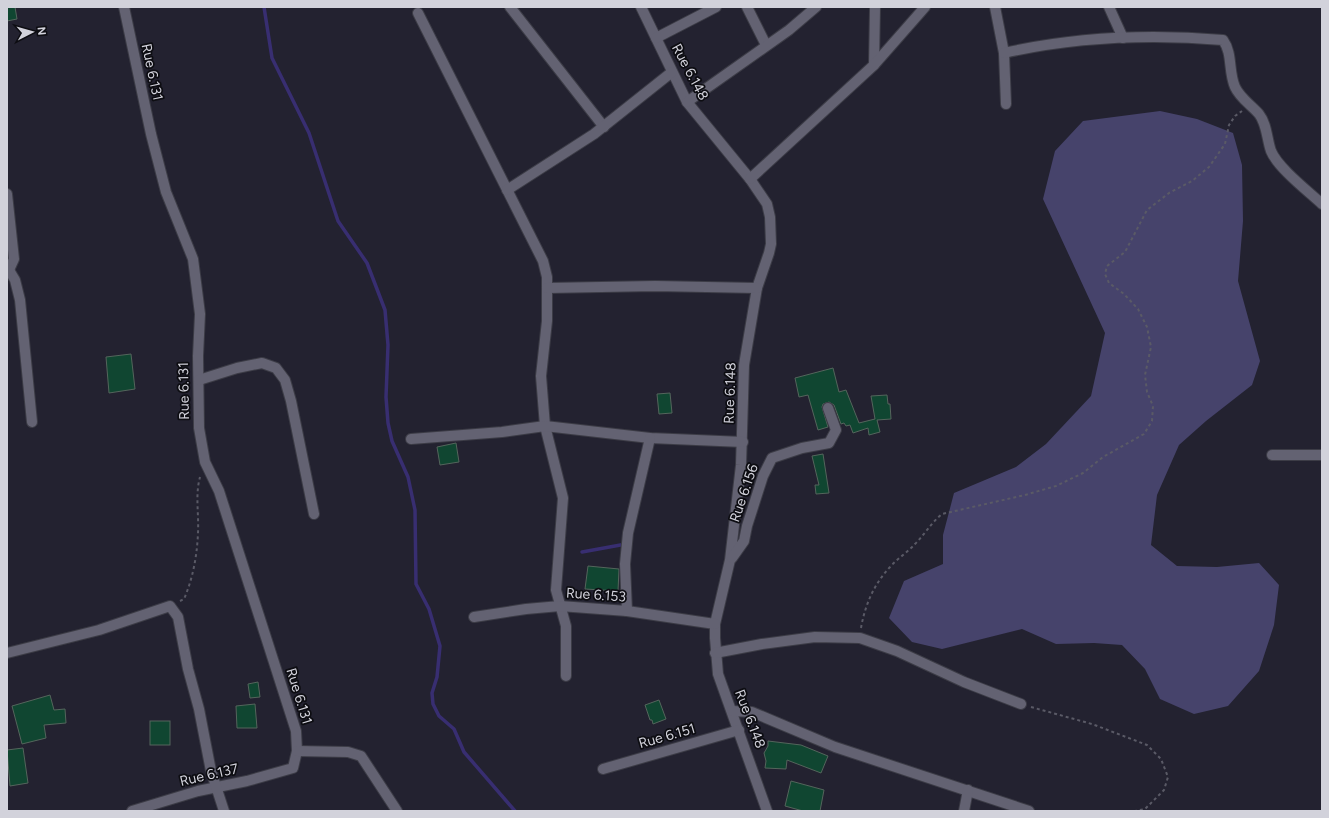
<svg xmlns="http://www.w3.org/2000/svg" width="1329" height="818" viewBox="0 0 1329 818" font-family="Figtree,sans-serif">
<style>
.green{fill:#46436b}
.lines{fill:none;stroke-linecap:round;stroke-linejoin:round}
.stream{stroke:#382e71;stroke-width:3.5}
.building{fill:#104631;stroke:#54655c}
.minor-casing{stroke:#3c3c46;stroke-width:12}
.path{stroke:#5a5a66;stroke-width:2;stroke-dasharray:3 3;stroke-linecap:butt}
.minor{stroke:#636272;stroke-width:10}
.labels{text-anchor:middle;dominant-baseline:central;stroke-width:3.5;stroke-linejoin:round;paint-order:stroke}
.street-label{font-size:14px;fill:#d2d2db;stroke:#0d0d12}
</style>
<rect width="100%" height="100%" fill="#232230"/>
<polygon class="green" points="1160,111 1197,119 1233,133 1242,165 1243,221 1238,281 1260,361 1252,385 1206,421 1179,445 1157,495 1151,545 1177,566 1217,567 1259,563 1279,585 1274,625 1259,671 1228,706 1194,714 1160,699 1145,669 1122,645 1094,643 1056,644 1022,629 942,649 912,642 889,618 904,581 943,564 943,535 954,493 1016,467 1046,444 1091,396 1105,333 1043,199 1055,151 1083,121"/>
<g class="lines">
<g class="stream">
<polyline points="264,7 272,58 309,133 338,221 367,263 385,310 388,345 386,397 388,423 392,441 408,477 415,510 416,584 429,609 440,646 437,677 432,693 433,704 439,716 454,729 464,752 515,811"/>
<polyline points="582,552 626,544"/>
</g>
</g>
<g class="building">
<polygon points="7,7 15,7 17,19 7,21"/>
<polygon points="131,354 135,389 109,393 106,357"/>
<polygon points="833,368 839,392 846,390 859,423 875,419 871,396 887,395 888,404 890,404 891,419 877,420 880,432 869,435 868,428 853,433 850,425 846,426 844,423 841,424 834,405 829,402 823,404 822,407 828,427 818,430 808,395 799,397 795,378"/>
<polygon points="670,393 672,413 659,414 657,394"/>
<polygon points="456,443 459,462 440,465 437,447"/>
<polygon points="823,454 829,493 816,494 815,485 819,485 812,456"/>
<polygon points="588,566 619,569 618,591 585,589"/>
<polygon points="258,682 260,697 250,698 248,684"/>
<polygon points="50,695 54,710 65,709 66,723 44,725 46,738 22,744 12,706"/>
<polygon points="659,700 666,719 653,724 652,720 650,720 645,705"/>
<polygon points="255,704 257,728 237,728 236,706"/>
<rect x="150" y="721" width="20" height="24"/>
<polygon points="768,741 801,745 828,756 821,773 787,760 786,769 765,768 766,761 764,753 768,746"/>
<polygon points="23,748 28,783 10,786 7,750"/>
<polygon points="791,781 824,790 820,811 803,811 785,806"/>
</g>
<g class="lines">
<g class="minor-casing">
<g id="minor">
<polyline points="124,7 151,134 166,192 193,259 200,314 198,356 199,428 205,462 219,491 296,731 297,751 293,768 247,781 198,791 132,811"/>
<polyline points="510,7 604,127"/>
<polyline points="641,7 687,102 750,179 767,204 770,217 771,244 769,253 757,288 744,365 741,465 730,560 715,624 715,638 718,674 767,811"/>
<polyline points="747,7 766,45"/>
<polyline points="995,7 1004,53 1006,104"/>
<polyline points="1109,7 1123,38"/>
<polyline points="418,13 543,261 547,277 547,321 541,376 545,426 563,498 556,590 566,626 566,676"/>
<polyline points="656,38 716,7"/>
<path d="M1004,53C1075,37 1150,34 1223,40C1233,54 1228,71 1235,87C1240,98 1251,105 1259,114C1267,124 1267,140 1271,151C1278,168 1308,191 1322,204"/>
<polyline points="874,65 875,7"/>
<polyline points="687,102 789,30 816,7"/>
<polyline points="750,179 874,65 925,7"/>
<polyline points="507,190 594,134 672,72"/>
<polyline points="7,194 14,259 9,270"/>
<polyline points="7,270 9,270 15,280 20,300 32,422"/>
<polyline points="547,288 655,286 757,288"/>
<polyline points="199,380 237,368 262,363 276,368 285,380 291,401 314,514"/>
<polyline points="411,439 502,432 545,426 650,438 743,442"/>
<polyline points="1272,455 1322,455"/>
<polyline points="732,558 744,541 747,526 763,476 772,458 802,448 829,443 836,430 828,408"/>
<polyline points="627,611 625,564 628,533 650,438"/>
<polyline points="474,617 526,609 560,606 627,611 715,624"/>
<polyline points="7,653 99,630 170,606 178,617 188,669 199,709 211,771 224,811"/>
<polyline points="715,653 762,644 815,637 860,638 897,651 964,682 1021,704"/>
<polyline points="732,711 752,712 835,747 1029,811"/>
<polyline points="297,751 348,752 361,756 397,811"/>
<polyline points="603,769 739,730"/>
<polyline points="964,811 968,790"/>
</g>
</g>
<g class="path">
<path d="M180,601L184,599C193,578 197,556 198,533C199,514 195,495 200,477"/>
<path d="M861,628C865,605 874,584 890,567C898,558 908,552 915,544C925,534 931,523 942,514L1025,495L1056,486L1083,473L1103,457L1144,434L1152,421L1153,406L1147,392L1145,375L1151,347L1147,327L1138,309L1124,294L1109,283L1105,274L1107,266L1125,252L1147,210L1169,193L1192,181L1209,167L1225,144L1229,125L1235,116L1242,111"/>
<polyline points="1031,707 1092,724 1147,745 1161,759 1168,777 1164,790 1145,809 1135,811"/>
</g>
<use href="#minor" class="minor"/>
</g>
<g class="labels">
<g class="street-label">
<text transform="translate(152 72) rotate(78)">Rue 6.131</text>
<text transform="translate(690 72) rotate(62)">Rue 6.148</text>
<text transform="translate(184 391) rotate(-91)">Rue 6.131</text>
<text transform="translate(730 393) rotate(-88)">Rue 6.148</text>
<text transform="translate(744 493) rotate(-71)">Rue 6.156</text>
<text transform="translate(596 595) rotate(4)">Rue 6.153</text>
<text transform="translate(299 696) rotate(73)">Rue 6.131</text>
<text transform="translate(750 719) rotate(69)">Rue 6.148</text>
<text transform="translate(667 736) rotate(-16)">Rue 6.151</text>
<text transform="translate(209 775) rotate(-13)">Rue 6.137</text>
</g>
</g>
<rect width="1329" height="818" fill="none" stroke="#d2d2db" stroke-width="16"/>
<g transform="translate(32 32) rotate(84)" stroke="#0d0d12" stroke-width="3" paint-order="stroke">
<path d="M0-3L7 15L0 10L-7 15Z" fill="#d2d2db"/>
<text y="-6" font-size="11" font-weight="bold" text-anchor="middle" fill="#d2d2db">N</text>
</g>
</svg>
